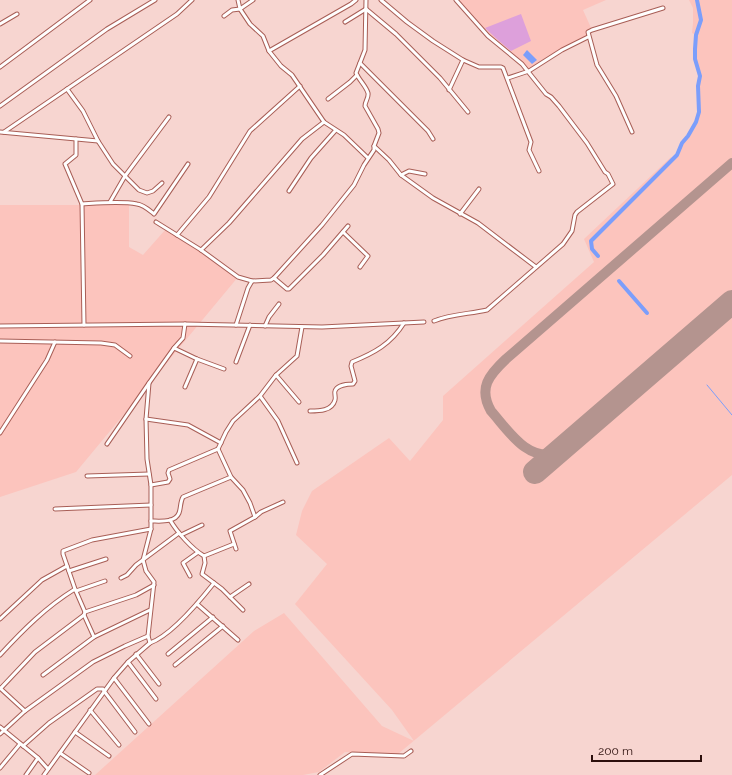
<svg xmlns="http://www.w3.org/2000/svg" width="732" height="775" viewBox="0 0 732 775" font-family="Raleway,sans-serif">
<style>
.built{fill:#fcc4bd}
.green{fill:#dda0db}
.water{fill:#7b9efb}
.lines{fill:none;stroke-linecap:round;stroke-linejoin:round}
.stream{stroke:#7b9efb;stroke-width:1}
.canal{stroke:#7b9efb;stroke-width:4}
.taxiway{stroke:#b4948f;stroke-width:10}
.runway{stroke:#b4948f;stroke-width:24}
.minor-casing{stroke:#a85e56;stroke-width:5}
.minor{stroke:#fff;stroke-width:3}
</style>
<rect width="100%" height="100%" fill="#f7d5d0"/>
<g class="built">
<polygon points="456,0 606,0 583,10 592,30 588,32 588,37 562,50 529,71 488,36"/>
<polygon points="689,0 732,0 732,475 398,754 345,752 319,772 303,775 95,775 254,631 284,613 382,726 414,741 392,710 295,604 327,564 296,535 302,511 312,491 389,438 410,461 443,420 443,396 594,262 584,239 671,157 673,160 677,155 682,143 688,136 696,122 699,113 698,86 699,76 695,59 695,49 696,35 692,33 693,23 693,8"/>
<polygon points="0,205 129,205 129,247 143,255 166,229 238,277 76,472 0,497"/>
</g>
<polygon class="green" points="521,14 531,41 511,51 499,41 485,28"/>
<polygon class="water" points="527,50 537,60 532,64 523,55"/>
<g class="lines">
<polyline class="stream" points="707,385 732,415"/>
<g class="canal">
<polyline points="598,256 592,249 591,241 677,155 682,143 688,136 696,122 699,112 698,86 700,76 695,59 695,49 696,35 701,20 697,0"/>
<polyline points="619,281 647,313"/>
</g>
<path class="taxiway" d="M557,453C527,462 508,430 491,411C478,388 489,375 506,359L732,163"/>
<polyline class="runway" points="535,472 732,302"/>
<g class="minor-casing">
<g id="minor">
<polyline points="238,0 240,9 250,24 263,36 269,51 281,66 292,75 324,122 344,135 368,158"/>
<polyline points="381,0 407,22 433,41 463,60 479,67 501,67 503,68 531,142 529,150 539,171"/>
<polyline points="224,16 232,10 240,9 253,0"/>
<polyline points="345,22 366,9 396,34 440,78 468,112"/>
<polyline points="0,24 17,14"/>
<polyline points="269,51 351,4 356,0"/>
<polyline points="360,63 428,131 433,139"/>
<polyline points="0,67 90,0"/>
<polyline points="508,78 529,71 562,50 588,37"/>
<polyline points="67,89 83,111 98,141 113,164 139,190 147,193 153,191 162,183"/>
<polyline points="449,90 463,60"/>
<polyline points="328,99 350,82 357,75"/>
<polyline points="0,106 107,29 155,0"/>
<polyline points="0,132 98,141"/>
<polyline points="4,132 177,14 192,0"/>
<polyline points="632,132 616,96 597,65 588,32 592,30 663,8"/>
<polyline points="76,139 76,155 65,164 82,204 84,325"/>
<polyline points="374,146 389,160 401,175 433,198 478,223 536,267"/>
<polyline points="401,175 409,171 425,174"/>
<polyline points="289,191 311,158 335,131"/>
<polyline points="110,202 125,176 169,117"/>
<path d="M82,204C99,203 121,201 137,204C144,205 149,210 154,214L188,164"/>
<polyline points="460,214 479,189"/>
<path d="M156,222L201,250L238,277L252,281L271,280L274,278L322,225L354,185L364,165L374,150V146L379,133L378,129L365,106C365,101 369,98 368,93C366,86 359,80 356,73L365,50L366,0"/>
<polyline points="343,232 368,256 360,267"/>
<polyline points="177,235 209,197 250,131 300,86"/>
<polyline points="201,250 229,223 302,139 324,122"/>
<polyline points="274,278 287,289 289,289 323,255 348,226"/>
<path d="M434,321C451,314 470,314 487,310L563,244L572,231L575,215L577,212L613,184L608,174L605,172L587,143L559,106L551,97L546,94L522,64L488,36L456,0"/>
<polyline points="236,325 248,288 252,281"/>
<polyline points="0,326 185,324 322,327 424,322"/>
<polyline points="265,326 269,317 279,304"/>
<polyline points="0,341 101,343 115,345 130,356"/>
<polyline points="174,348 197,359 224,369"/>
<polyline points="236,362 250,325"/>
<polyline points="276,375 299,402"/>
<polyline points="185,387 197,359"/>
<polyline points="260,396 278,421 297,463"/>
<path d="M310,411C319,411 332,411 335,400C336,397 334,393 335,391C337,385 348,384 353,384L355,381L351,366L352,362C374,353 391,344 404,323"/>
<polyline points="146,419 188,425 221,443"/>
<polyline points="0,433 47,360 55,342"/>
<polyline points="107,444 149,383 174,348 183,338 185,324"/>
<polyline points="87,476 149,474"/>
<polyline points="151,485 168,482 170,479 168,473 169,470 218,449"/>
<polyline points="55,509 151,505"/>
<polyline points="255,517 250,503 243,490 231,477 218,449 226,432 233,421 260,396 276,375 297,356 302,327"/>
<path d="M170,520C177,532 192,549 204,556L205,563L202,574L222,589L243,610"/>
<path d="M151,521C160,521 175,523 179,513C181,508 180,502 183,497L231,477"/>
<polyline points="181,535 202,525"/>
<polyline points="236,549 230,531 255,517 261,512 283,502"/>
<polyline points="204,556 234,544"/>
<polyline points="69,571 106,559"/>
<polyline points="190,576 183,563 197,553"/>
<polyline points="121,578 127,575 136,565 179,533"/>
<polyline points="76,591 105,581"/>
<polyline points="230,597 249,584"/>
<polyline points="197,604 238,640"/>
<polyline points="85,612 136,595 154,585"/>
<polyline points="0,619 42,580 67,566"/>
<polyline points="94,637 84,615 85,612 75,589 63,554 63,551 92,540 151,529"/>
<path d="M150,643C172,635 199,602 214,583"/>
<polyline points="136,654 159,684"/>
<polyline points="168,654 213,617"/>
<path d="M0,655C23,630 46,607 75,589"/>
<polyline points="128,662 156,699"/>
<polyline points="175,665 223,626"/>
<polyline points="43,675 94,637 150,610"/>
<polyline points="114,678 149,724"/>
<polyline points="0,688 25,711"/>
<polyline points="1,688 35,652 84,615"/>
<polyline points="90,710 119,745"/>
<polyline points="0,727 38,758 48,769"/>
<polyline points="75,732 109,756"/>
<polyline points="0,734 25,711 93,662 125,646 148,636"/>
<polyline points="23,746 49,723 97,689 103,689 104,691 135,732"/>
<polyline points="60,753 89,773"/>
<polyline points="0,768 20,744"/>
<polyline points="26,775 38,758"/>
<polyline points="44,775 114,678 128,662 150,643 148,636 154,582 146,571 143,560 151,529 151,485 147,459 146,419 149,383"/>
<polyline points="320,775 352,754 404,756 411,751"/>
</g>
</g>
<use href="#minor" class="minor"/>
</g>
<path d="M592 755v6h109v-6" fill="none" stroke="#2c0f0c" stroke-width="2"/>
<text x="598" y="755" font-size="12" fill="#2c0f0c" stroke="#f7d5d0" stroke-width="3" paint-order="stroke">200 m</text>
</svg>
